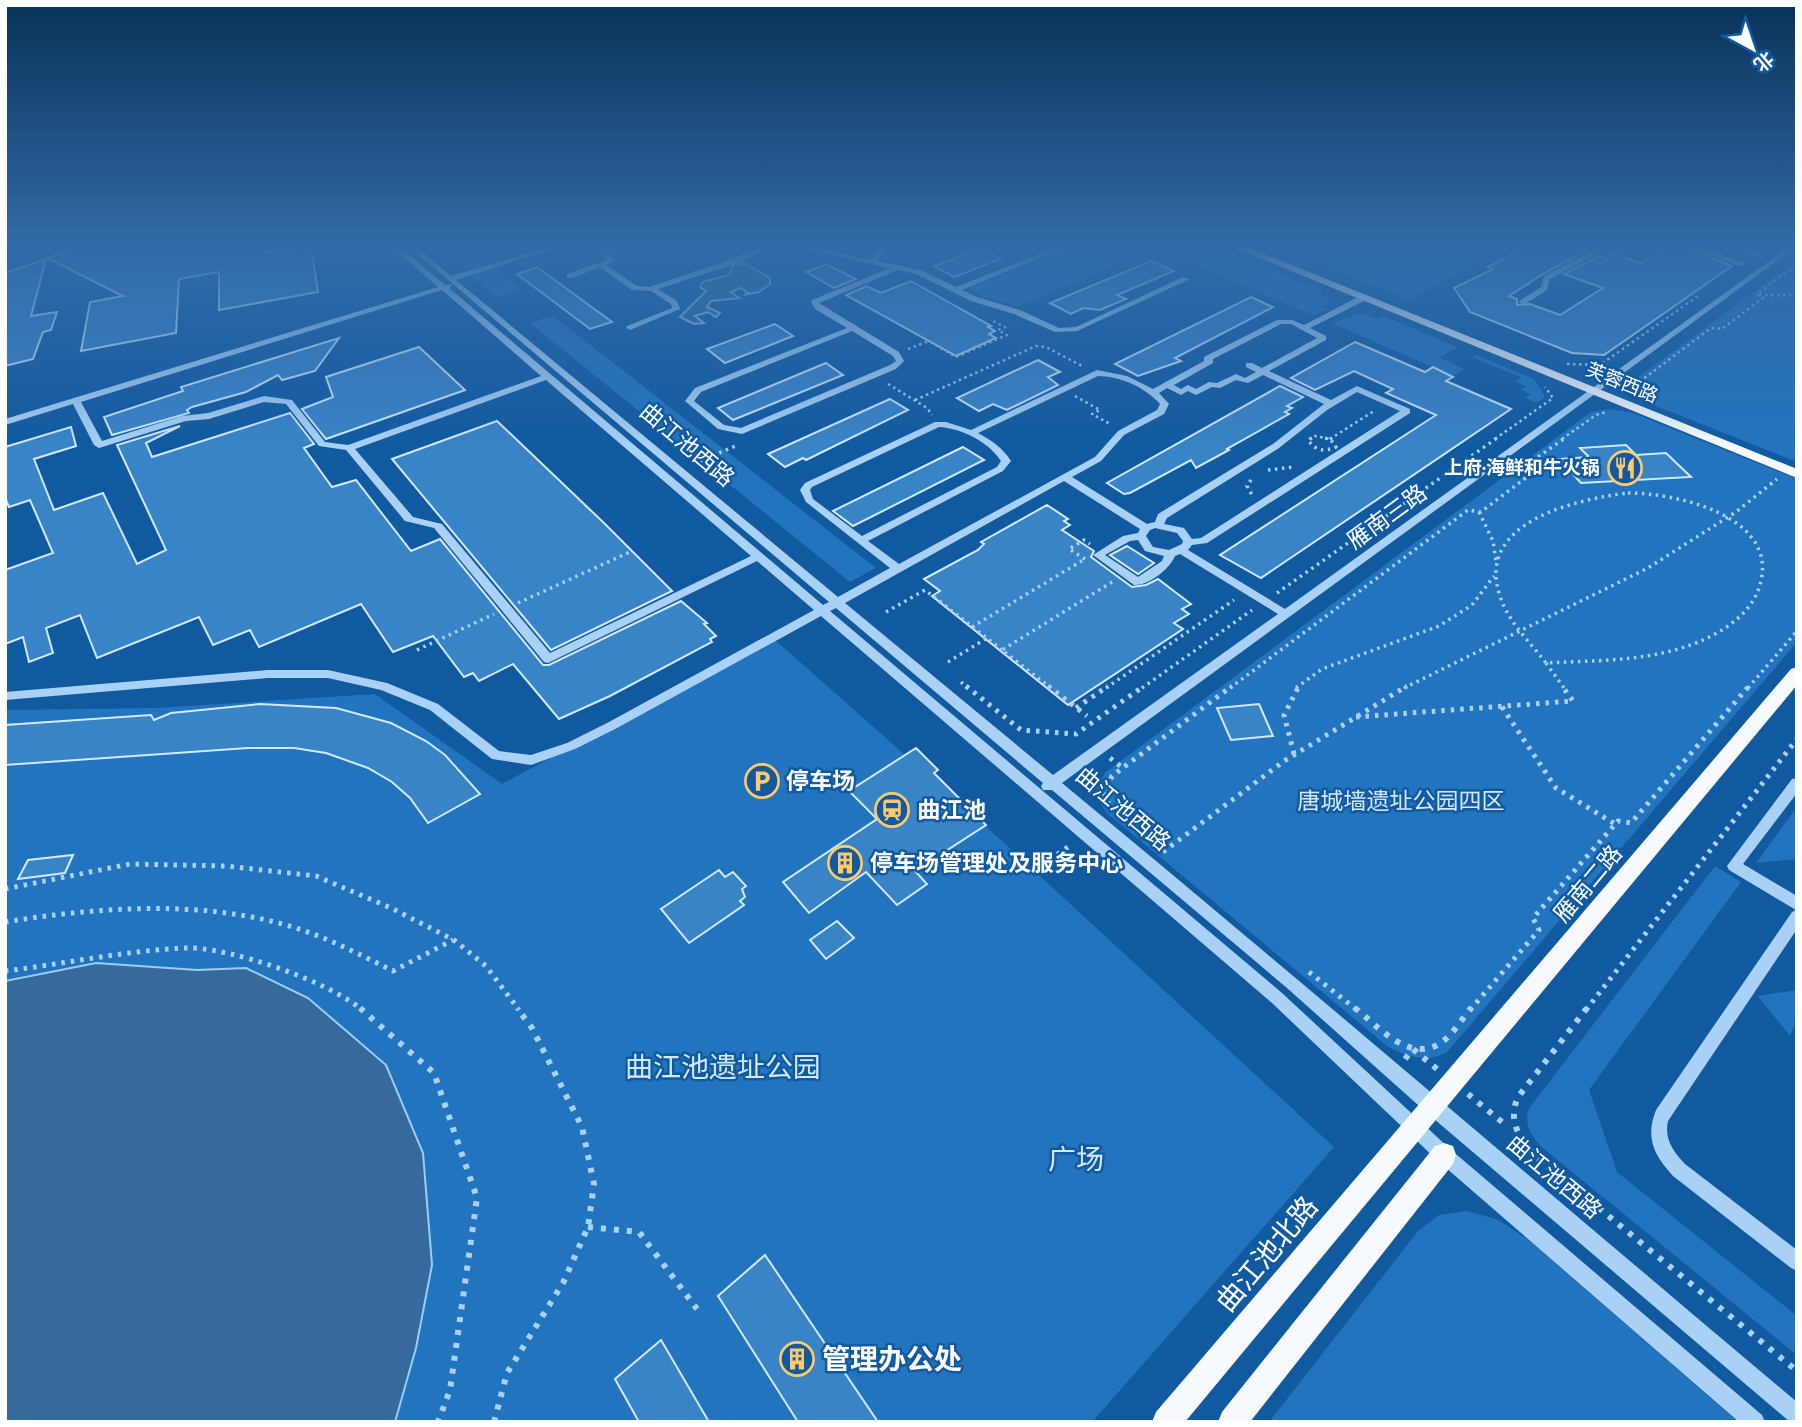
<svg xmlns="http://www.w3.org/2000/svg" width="1802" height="1427" viewBox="0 0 1802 1427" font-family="Karla,'Noto Sans SC',sans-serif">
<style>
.green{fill:#2374be}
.water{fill:#366a9c;stroke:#9acdf8;stroke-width:2}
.building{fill:#3983c7;stroke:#d1e9fe;stroke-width:2}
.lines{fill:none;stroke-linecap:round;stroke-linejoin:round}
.path-far3{stroke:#a8d1f5;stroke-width:2.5;stroke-dasharray:2.5 3.5;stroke-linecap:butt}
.path-far2{stroke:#a8d1f5;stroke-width:3.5;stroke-dasharray:2.5 4.5;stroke-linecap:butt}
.path-far1{stroke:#a8d1f5;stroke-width:5;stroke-dasharray:3.5 6;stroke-linecap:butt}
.path{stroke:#a8d1f5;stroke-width:6;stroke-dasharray:5 8;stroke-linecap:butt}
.minor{fill:#a8d1f5;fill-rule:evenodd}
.major{fill:#f6faff;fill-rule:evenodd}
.labels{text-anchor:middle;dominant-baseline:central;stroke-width:5;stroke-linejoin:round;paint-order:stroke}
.far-street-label{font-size:19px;fill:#fff;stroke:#115aa0}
.far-poi-label{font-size:19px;font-weight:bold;fill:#fff;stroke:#115aa0;text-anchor:end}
.street-label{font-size:23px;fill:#fff;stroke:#115aa0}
.poi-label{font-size:23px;font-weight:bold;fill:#fff;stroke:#115aa0;text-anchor:start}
.park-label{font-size:23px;fill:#d1e9fe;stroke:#115aa0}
.near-park-label{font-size:28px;fill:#d1e9fe;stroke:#115aa0}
.near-street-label{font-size:28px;fill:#fff;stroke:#115aa0}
.near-poi-label{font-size:28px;font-weight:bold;fill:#fff;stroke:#115aa0;text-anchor:start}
</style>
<rect width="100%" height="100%" fill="#115aa0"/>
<g class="green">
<polygon points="436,247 465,247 488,264 465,271"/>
<polygon points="892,247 967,247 917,266 885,259 884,256"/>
<polygon points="1072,247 1107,247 1093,253 1105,259 1135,247 1149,251 1018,306 987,298 968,289"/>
<polygon points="1154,247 1215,247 1322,291 1318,294 1332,300 1320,307 1325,309 1313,315"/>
<polygon points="1277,247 1505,247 1409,300"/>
<polygon points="1797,260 1797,462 1651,404 1636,395 1630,386 1633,381"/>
<polygon points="492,268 520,289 497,297 470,275"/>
<polygon points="1361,313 1377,319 1383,316 1457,347 1440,358 1464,369 1453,376 1332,323"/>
<polygon points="553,316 876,568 850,582 530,323"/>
<polygon points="1476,355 1534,379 1545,397 1536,403 1525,398 1531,394 1521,390 1526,386 1516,382 1521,377 1472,357"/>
<path d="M1610,409L1633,413L1797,479V642L1448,1051C1428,1064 1406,1057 1387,1046L1107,813L1099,802L1097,785L1106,772L1591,412Z"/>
<polygon points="774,639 991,831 1334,1147 1092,1422 5,1422 5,710 157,708 375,694 502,784"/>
<polygon points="1794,811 1797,814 1797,859 1756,863"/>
<path d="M1715,866L1741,882L1589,1090L1617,1172L1797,1316V1355L1544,1149C1532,1138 1522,1123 1530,1107Z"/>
<polygon points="1797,990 1797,1019 1790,1036 1758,996"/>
<polygon points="1467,1211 1499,1220 1530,1241 1738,1422 1269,1422 1418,1231 1439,1215"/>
</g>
<g class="water">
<polygon points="744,263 770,278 770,284 759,292 744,295 748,293 741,288 731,292 739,298 711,301 707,307 720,313 716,317 708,312 695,316 704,323 694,324 680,317 706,291 700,287 703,282 729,275 733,265"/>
<polygon points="96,963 197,970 246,968 308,998 386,1065 423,1153 432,1265 416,1348 395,1422 5,1422 5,981"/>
</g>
<g class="building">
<polygon points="81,247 264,247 265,251 311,247 318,292 219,310 219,272 179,279 176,333 81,351 90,302 123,296 47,258"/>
<polygon points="1526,247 1573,247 1586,251 1543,274 1509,296 1517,299 1517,305 1530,304 1560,315 1603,288 1564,274 1599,256 1607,259 1614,254 1641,263 1668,247 1683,247 1732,266 1604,355 1572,353 1470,312 1454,288 1493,269 1488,267"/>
<polygon points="980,249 1001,259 954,277 934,266"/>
<polygon points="46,259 31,316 57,312 51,330 43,332 33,359 5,366 5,273"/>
<polygon points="1151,261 1174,271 1117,295 1126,299 1100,310 1083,308 1071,314 1050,303"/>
<polygon points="827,264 834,268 856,279 834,288 806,272"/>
<polygon points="537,267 612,322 590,329 517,274"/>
<polygon points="911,281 991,326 988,327 995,331 989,334 996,338 956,356 846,295 867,286 881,293"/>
<polygon points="1251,297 1273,307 1175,358 1181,361 1138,376 1115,364"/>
<polygon points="775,324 793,336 725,363 707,349"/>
<polygon points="339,338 315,371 282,380 278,375 246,392 192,407 187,410 189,413 112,435 104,417 183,391 181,387"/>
<polygon points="1355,342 1425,372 1433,367 1453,377 1446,381 1511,409 1261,578 1220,555 1436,415 1386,393 1393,389 1354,371 1315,390 1291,378"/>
<polygon points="419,347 465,390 326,439 302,409 333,397 326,377"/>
<polygon points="1038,360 1060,372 1048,377 1058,385 1007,410 993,404 979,411 957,398"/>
<polygon points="826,363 843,375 733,420 718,408"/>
<polygon points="1280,386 1303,397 1287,406 1292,408 1285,412 1289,414 1227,449 1229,450 1196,468 1191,460 1130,493 1124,494 1107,483"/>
<polygon points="890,399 908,410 806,460 803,458 785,467 768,454"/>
<polygon points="290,413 314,444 304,448 332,487 356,480 411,551 440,539 543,665 549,665 681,601 707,623 704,624 716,636 710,639 712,642 610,696 559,719 513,664 479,681 473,673 464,677 433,636 393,652 361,604 259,647 250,630 213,645 199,617 97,658 80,615 46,628 53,653 29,662 23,637 5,644 5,570 53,553 30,500 9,507 5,497 5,447 71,427 76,446 34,459 54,510 103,493 137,564 166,550 117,445 180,426 146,443 152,457"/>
<polygon points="497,421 604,523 672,591 551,650 392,459"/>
<polygon points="1626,445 1636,455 1666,453 1691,477 1581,483 1559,459 1589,457 1580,448"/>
<polygon points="963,447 984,460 853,526 833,511"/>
<polygon points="1047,505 1068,519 1064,521 1070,525 1062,530 1094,551 1091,557 1132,587 1146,585 1158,579 1191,604 1182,609 1189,614 1174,623 1183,629 1068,705 932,596 940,591 924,579 978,550 984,544 981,542"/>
<polygon points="1127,546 1154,563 1138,574 1110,555"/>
<polygon points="260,704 336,708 391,723 426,741 445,755 480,794 428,823 410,798 392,782 368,768 326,753 294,748 248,748 5,765 5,725 151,715 154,720 171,713"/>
<polygon points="1259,704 1273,736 1231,740 1217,708"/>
<polygon points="916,748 938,770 934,773 986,825 915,871 927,884 897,905 866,872 809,913 783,882 877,819 849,791"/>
<polygon points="73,855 65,873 18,879 28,860"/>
<polygon points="719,870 725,877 733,872 746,886 742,889 745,897 740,901 744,905 689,943 661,909"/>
<polygon points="837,921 854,938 826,959 810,940"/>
<polygon points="765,1255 878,1422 798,1422 718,1296"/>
<polygon points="661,1340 709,1422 639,1422 615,1379"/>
</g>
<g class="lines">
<g class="path-far3">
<polyline points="482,247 490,253"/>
<polyline points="1759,295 1797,295"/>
<polyline points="908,349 929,341 956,357 1007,335 998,330 1005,327 991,320"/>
<polyline points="1567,364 1600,365 1698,296"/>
<polyline points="888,384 927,408 932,415"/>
<polyline points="1638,393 1638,383 1711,328 1722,329 1763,298 1757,294 1797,264"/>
<polyline points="1075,396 1100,410 1092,414 1110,424"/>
<polyline points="915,400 1036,346 1046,347 1082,366"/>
<polyline points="1309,439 1315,436 1330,439"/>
<polyline points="1330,439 1374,411"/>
<polyline points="1495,439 1553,398 1545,387"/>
<polyline points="1562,439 1596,415 1606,412"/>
</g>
<g class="path-far2">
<path d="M1312,438L1308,440C1316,451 1323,452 1336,447L1330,439L1323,438"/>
<polyline points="1330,439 1332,438"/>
<polyline points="700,461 738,445"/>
<polyline points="1268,470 1293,467"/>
<polyline points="1251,480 1247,486 1252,495"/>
<path d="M1628,493C1675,493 1776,515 1761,581C1756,603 1741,618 1722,630C1670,662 1605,660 1546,663C1530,642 1508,622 1500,596C1474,522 1577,499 1628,493Z"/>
<polyline points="1479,512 1493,541 1496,561"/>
<polyline points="1085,559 1069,549 1084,540 1090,544"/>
<polyline points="1277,593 1497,438"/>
<polyline points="518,603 632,551"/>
<polyline points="886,612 925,590 1002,650"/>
<polyline points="972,627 1085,559"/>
<polyline points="417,650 494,614"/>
<polyline points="948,662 987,638"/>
<polyline points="1546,663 1564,688"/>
<polyline points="961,682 968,688"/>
<polyline points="1051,688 1002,650 1112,582"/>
<polyline points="1106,688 1234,600"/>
<polyline points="1142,688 1252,610"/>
<polyline points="1230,688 1468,510 1481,512 1544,464 1538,457 1565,438"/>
<polyline points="1296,688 1322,669 1439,626 1472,605 1494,576"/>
<polyline points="1404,688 1648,568 1736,512 1777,479"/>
<polyline points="1748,688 1797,631"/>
</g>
<g class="path-far1">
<polyline points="966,686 1021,730 1076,734 1144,686"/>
<polyline points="1048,686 1087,716"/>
<polyline points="1502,707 1556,788 1615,824"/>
<polyline points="1076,708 1108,686"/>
<polyline points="1356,717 1573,701 1562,686"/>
<polyline points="1294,754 1284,715 1299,686"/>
<polyline points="1110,758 1123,768"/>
<polyline points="1109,805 1104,793 1112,776 1232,686"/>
<polyline points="1163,852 1284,761 1407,686"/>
<polyline points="1034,871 1072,844"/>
<polyline points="5,889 130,864 226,866 316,876 391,908 454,940 486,966 519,1010"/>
<path d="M5,922C100,907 203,899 296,928C330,939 361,955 393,971L453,940"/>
<path d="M5,971C64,964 128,950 187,948C230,947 330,982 362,1010"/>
<polyline points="1309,972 1357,1010"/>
<polyline points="1470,1010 1539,930 1533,918 1618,821 1631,823 1749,686"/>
<polyline points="1586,1010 1797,739"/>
</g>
<g class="path">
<polyline points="360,1008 434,1073 477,1198 450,1390 438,1422"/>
<path d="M1355,1008C1378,1026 1410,1065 1442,1042C1453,1034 1462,1019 1471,1008"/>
<path d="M1587,1008L1518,1097C1507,1121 1520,1141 1538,1158L1797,1371"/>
<polyline points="1405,1059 1413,1049 1437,1069"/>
<polyline points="1468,1094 1502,1122"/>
<polyline points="588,1227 639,1232 697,1309"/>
<polyline points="494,1422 507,1373 563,1283 588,1227 594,1184 582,1127 532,1028 517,1008"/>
</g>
<g class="minor">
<path d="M392,247H400L445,285L451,284L452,286L449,288L823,605L829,602L409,247H416L451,276L549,247H559L456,280L838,597L890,568L806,502L800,490L805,483L935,422H946L971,430L1097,370L1127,376L1153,389L1204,361V357L1277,320H1292L1304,325L1360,296H1366V300L1310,328L1326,336V340L1269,371L1331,400L1357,386L1410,409V413L1207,543L1192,545L1188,550L1285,609L1789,247H1796L1062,783C1309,987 1552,1196 1797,1402V1422H1790L1427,1113L1287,988L1052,790H1043L1041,786L1043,783L836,608L830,611L1282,993L1450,1149L1762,1415L1765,1422H1739L1438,1161L1272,1003L821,616L617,728L575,749L531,765L492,759L430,710L381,690L328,678H268L5,700V692L268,670H328L387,683L438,704L499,751L531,755L567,743L609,722L814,610L757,561L548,663L544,662L434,528L405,521L346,450L319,446L286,404L264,402L209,419L186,421L99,448L94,445L73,404L5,425V419L438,287ZM442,290L541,376L348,445L325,442L292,400L264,396L208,413L182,416L102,441L81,402ZM1281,324H1291L1317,338L1262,368L1252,363H1246V367L1256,372L1245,378L1236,374L1217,383L1209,382L1196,389L1188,385L1181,389L1174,385L1213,363V359ZM1263,375L1324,404L1273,444L1158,514L1155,522L1147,524L1072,477L1101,461L1124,435L1164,414L1169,404L1159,393L1167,388L1181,395L1188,391L1196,395L1212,387L1220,388L1236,380L1248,383ZM1098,376C1121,376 1146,388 1160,404L1157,410L1118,431L1095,457L899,564L868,541L1003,471L1011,461C1003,448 991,440 978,433ZM546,380L751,556L550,653L442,524L413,517L355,449ZM1357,392L1400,411L1201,538L1192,539L1184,528L1164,524L1167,518L1279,448L1327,410ZM939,427C961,428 989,442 1001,461L997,467L862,536L813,499L810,490L812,487ZM1064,481L1140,529L1138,533L1123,536L1093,555L1134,585C1148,586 1170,569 1175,556L1180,554L1278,614L1053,775L845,603ZM1155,528L1177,533L1183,541L1182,544L1169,550L1153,547L1146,536L1150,530ZM1138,540L1145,551L1164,556L1162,561L1138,577L1105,555L1130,541Z"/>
<polygon points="592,247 600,247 613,255 614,261 606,265 637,286 649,287 735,258 761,247 771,247 741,262 658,289 677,301 680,309 630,330 626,328 627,326 672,308 671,304 651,291 632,290 600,267 573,278 567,278 567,274 606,260 606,258"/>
<path d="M797,247H810L870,260L883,247H890L877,261L921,270L956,287L1057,247H1066L962,290L977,297L1020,310L1059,328L1076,327L1183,277L1190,279L1077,331L1055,332L1014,314L971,301L916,274L898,270L819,303L899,352L904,361L896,369L742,434L718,429L685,401L695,388L847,328L815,309L811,302L812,300L890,268ZM852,331L893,356L896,361L890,365L741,428L724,425L694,401L701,392Z"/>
<polygon points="1600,247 1609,247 1550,279 1547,290 1525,304 1518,302 1541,287 1544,276"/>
<polygon points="1686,247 1697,247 1748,264 1741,266"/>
<polygon points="1731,247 1742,247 1762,254 1758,256"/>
<path d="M1797,778V793L1743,864L1797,896V929L1668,1121C1664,1139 1673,1151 1685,1164L1797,1250V1271L1791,1268L1673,1176C1654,1155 1645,1138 1656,1110L1792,912L1796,910L1729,870L1727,866L1792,779Z"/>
</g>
<g class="major">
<polygon points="1233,247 1247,247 1797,469 1797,478"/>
<polygon points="1797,667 1797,685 1185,1422 1152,1422 1156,1412 1791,669"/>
<polygon points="1444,1143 1453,1146 1456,1155 1453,1164 1250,1422 1218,1422 1222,1412 1435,1146"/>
</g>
</g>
<linearGradient id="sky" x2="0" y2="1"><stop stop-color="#093258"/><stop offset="0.55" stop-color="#326ba7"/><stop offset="1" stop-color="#326ba7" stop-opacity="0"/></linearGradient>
<rect width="1802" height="447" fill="url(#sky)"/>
<defs>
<g id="restaurant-ring" transform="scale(1.75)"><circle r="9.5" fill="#115aa0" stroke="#ffca6c" stroke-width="1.5"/><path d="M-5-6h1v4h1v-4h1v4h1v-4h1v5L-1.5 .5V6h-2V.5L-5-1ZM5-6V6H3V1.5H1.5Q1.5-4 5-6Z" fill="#ffca6c"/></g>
<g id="parking-ring" transform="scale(1.75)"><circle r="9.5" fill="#115aa0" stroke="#ffca6c" stroke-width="1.5"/><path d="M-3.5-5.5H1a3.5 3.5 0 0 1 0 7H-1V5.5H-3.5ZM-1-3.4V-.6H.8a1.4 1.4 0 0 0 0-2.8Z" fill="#ffca6c"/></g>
<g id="station-ring" transform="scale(1.75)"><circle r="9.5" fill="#115aa0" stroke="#ffca6c" stroke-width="1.5"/><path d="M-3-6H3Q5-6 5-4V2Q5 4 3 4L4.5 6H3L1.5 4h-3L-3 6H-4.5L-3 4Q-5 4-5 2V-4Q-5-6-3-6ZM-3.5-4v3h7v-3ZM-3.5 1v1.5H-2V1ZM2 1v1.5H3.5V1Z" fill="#ffca6c"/></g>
<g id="building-ring" transform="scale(1.75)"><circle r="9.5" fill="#115aa0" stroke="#ffca6c" stroke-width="1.5"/><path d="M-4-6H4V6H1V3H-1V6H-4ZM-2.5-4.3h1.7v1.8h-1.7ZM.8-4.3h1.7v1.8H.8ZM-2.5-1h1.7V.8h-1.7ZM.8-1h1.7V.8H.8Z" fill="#ffca6c"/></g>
</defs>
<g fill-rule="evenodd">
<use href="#restaurant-ring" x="1625" y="468"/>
<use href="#parking-ring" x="762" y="781"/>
<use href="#station-ring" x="892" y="810"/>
<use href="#building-ring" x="845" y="863"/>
<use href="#building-ring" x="797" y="1359"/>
</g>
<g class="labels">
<g class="far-street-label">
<text transform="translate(1622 383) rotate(22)">芙蓉西路</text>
</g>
<g class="far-poi-label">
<text x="1600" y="468">上府·海鲜和牛火锅</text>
</g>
<g class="street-label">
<text transform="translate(687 445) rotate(40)">曲江池西路</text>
<text transform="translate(1387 517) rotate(-36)">雁南三路</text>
<text transform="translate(1123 809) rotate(40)">曲江池西路</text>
<text transform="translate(1588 884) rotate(-50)">雁南二路</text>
<text transform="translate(1554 1177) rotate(40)">曲江池西路</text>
</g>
<g class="poi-label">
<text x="786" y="781">停车场</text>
<text x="917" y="810">曲江池</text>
<text x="870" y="863">停车场管理处及服务中心</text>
</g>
<g class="park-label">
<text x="1401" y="801">唐城墙遗址公园四区</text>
</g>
<g class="near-park-label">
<text x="723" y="1067">曲江池遗址公园</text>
<text x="1076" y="1159">广场</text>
</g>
<g class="near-street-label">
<text transform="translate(1267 1254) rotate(-50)">曲江池北路</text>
</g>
<g class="near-poi-label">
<text x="822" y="1359">管理办公处</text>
</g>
</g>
<rect width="1802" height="1427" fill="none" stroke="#ffffff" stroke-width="14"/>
<g transform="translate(1753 49) rotate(140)" stroke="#115aa0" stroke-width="5" paint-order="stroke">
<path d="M0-5L12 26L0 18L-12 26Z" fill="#ffffff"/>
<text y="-10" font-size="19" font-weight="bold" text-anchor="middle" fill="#ffffff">北</text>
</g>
</svg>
